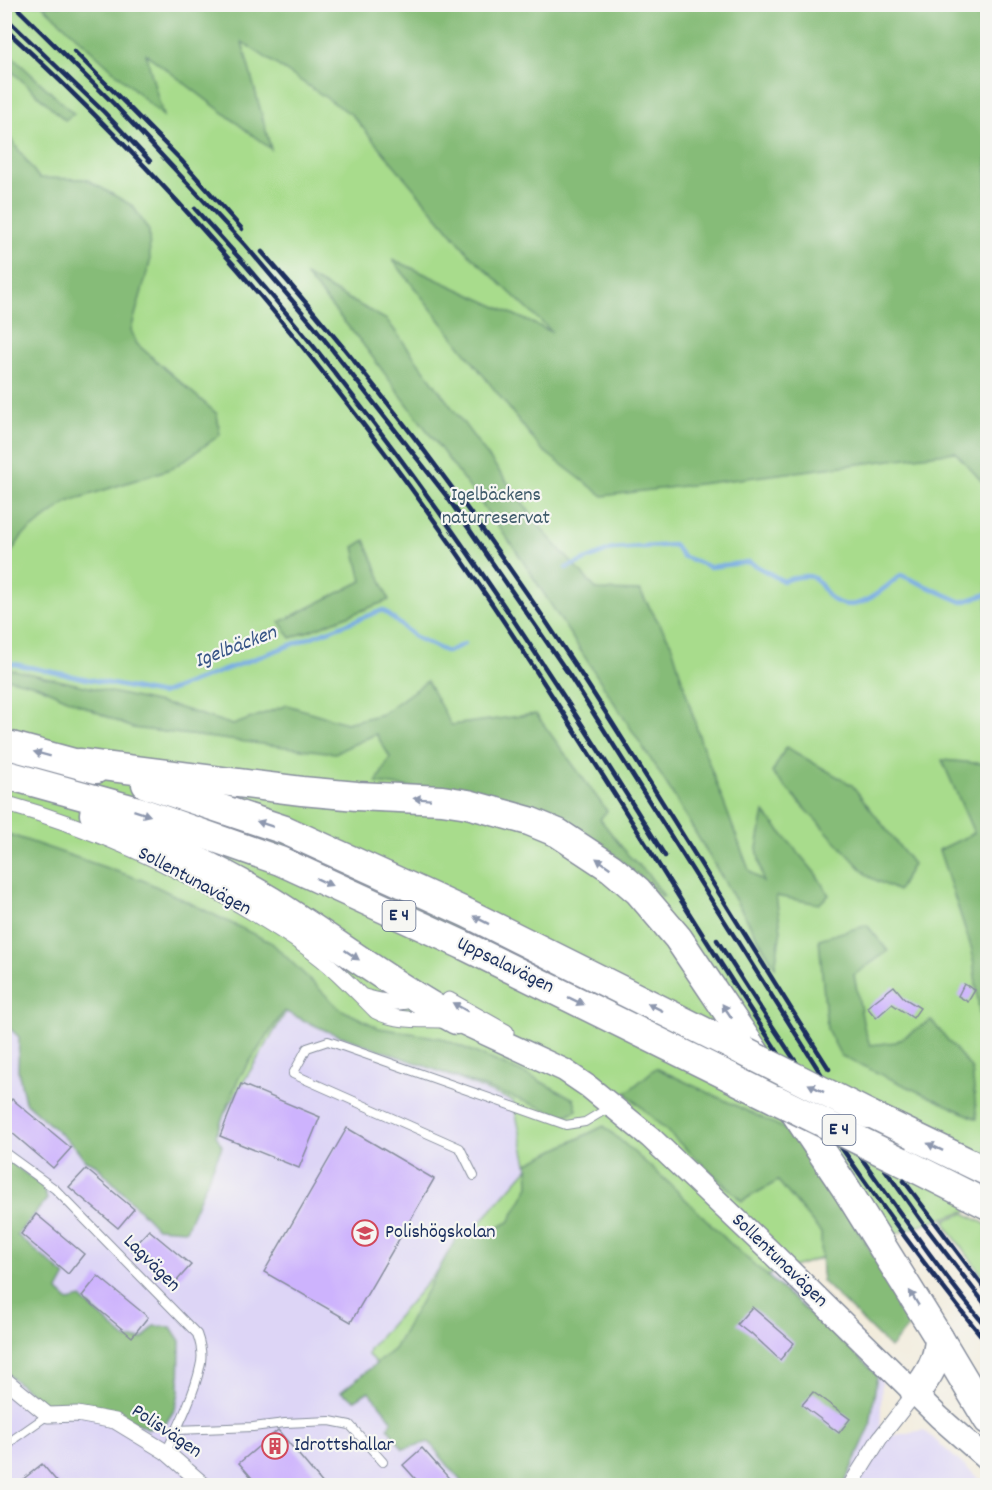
<svg xmlns="http://www.w3.org/2000/svg" width="992" height="1490" viewBox="0 0 992 1490" font-family="Dekko,sans-serif">
<style>
.built{fill:#ddd5f6}
.green{fill:#a8dc8c;stroke:#628675;stroke-width:1.5}
.forest{fill:#86bc78;stroke:#50766b;stroke-width:1.5}
.lines{fill:none;stroke-linecap:round;stroke-linejoin:round}
.stream{stroke:#74aae2;stroke-width:4.5}
.building{fill:#cdb3fd}
.lane-casing{stroke:#868d9c;stroke-width:10}
.street-casing{stroke:#868d9c;stroke-width:17}
.secondary-casing{stroke:#868d9c;stroke-width:25}
.highway-casing{stroke:#868d9c;stroke-width:31}
.lane{stroke:#fff;stroke-width:8}
.street{stroke:#fff;stroke-width:15}
.secondary{stroke:#fff;stroke-width:22}
.highway{stroke:#fff;stroke-width:28}
.rail{stroke:#1b2f5e;stroke-width:4.5}
.highway-bridge-casing{stroke:#868d9c;stroke-width:31;stroke-linecap:butt}
.highway-bridge{stroke:#fff;stroke-width:28}
.oneway{fill:#8d97ae}
.labels{text-anchor:middle;dominant-baseline:central;stroke-width:4.5;stroke-linejoin:round;paint-order:stroke}
.shield{fill:#f6f6f2;stroke:#5d6b8a;stroke-width:1.5}
.shield-label{font-size:18px;font-weight:bold;fill:#1b2f5e}
.park-label{font-size:20px;fill:#3e5a6a;stroke:#f6f6f2}
.street-label{font-size:20px;fill:#1b2f5e;stroke:#f6f6f2}
.poi-label{font-size:20px;fill:#1b2f5e;stroke:#f6f6f2;text-anchor:start}
.water-label{font-size:21px;font-style:italic;fill:#365486;stroke:#f6f6f2}
</style>
<rect width="100%" height="100%" fill="#f6f6f2"/>
<filter id="ink" filterUnits="userSpaceOnUse"><feTurbulence type="fractalNoise" baseFrequency=".0167" numOctaves="2"/><feDisplacementMap in="SourceGraphic" scale="12" xChannelSelector="R" yChannelSelector="G"/><feConvolveMatrix kernelMatrix="1 2 1 2 8 2 1 2 1" color-interpolation-filters="sRGB"/></filter>
<filter id="wash" filterUnits="userSpaceOnUse"><feTurbulence type="fractalNoise" baseFrequency=".008" numOctaves="4" result="noise"/><feDisplacementMap in="SourceGraphic" scale="24" xChannelSelector="R" yChannelSelector="G"/><feGaussianBlur stdDeviation="1.35" result="paint"/><feColorMatrix in="noise" values="0 0 0 0 0 0 0 0 0 0 0 0 0 0 0 0 0 1.4 0 .05"/><feComposite in="paint" operator="in"/></filter>
<g filter="url(#wash)">
<rect width="100%" height="100%" fill="#f2ebda"/>
<polygon class="built" points="5,825 569,1090 882,1376 880,1438 924,1430 987,1486 5,1486"/>
<g class="green">
<polygon points="5,5 987,5 987,1204 766,1276 500,1485 368,1355 369,1349 528,1168 513,1101 287,1010 173,1198 36,1037 5,1025"/>
<polygon points="965,1213 987,1225 987,1282 948,1229 945,1220"/>
</g>
<g class="forest">
<polygon points="42,5 987,5 987,487 955,452 603,496 541,449 392,259 552,332 469,254 352,115 242,42 271,149 146,54 163,116"/>
<polygon points="5,50 74,114 65,120 5,65"/>
<polygon points="5,131 39,178 86,179 133,206 149,231 150,262 131,330 137,344 217,414 220,435 173,468 67,502 22,536 5,562"/>
<polygon points="305,275 387,320 545,533 597,590 640,591 671,643 701,742 749,870 763,882 757,848 764,812 816,874 829,895 819,904 776,896 781,930 775,967 666,783 515,549 362,343"/>
<polygon points="365,540 389,600 291,638 280,622 362,581 354,547"/>
<polygon points="5,668 177,707 233,725 287,705 346,723 382,714 427,681 451,725 536,714 607,811 600,819 628,855 648,874 664,896 660,896 614,854 569,821 514,802 376,783 390,757 376,734 335,753 132,728 36,685 5,678"/>
<polygon points="786,747 852,785 913,864 898,891 869,877 772,773"/>
<polygon points="942,760 987,764 987,1041 982,1035 972,950 939,850 974,833"/>
<polygon points="5,833 145,881 272,943 340,1009 379,1028 441,1038 528,1075 574,1099 577,1110 565,1116 327,1031 284,1011 238,1079 216,1135 222,1146 186,1230 157,1228 95,1164 85,1160 77,1149 25,1102 18,1070 19,1037 7,1026 5,1028"/>
<polygon points="867,925 888,951 854,975 864,1027 870,1045 896,1042 931,1020 972,1069 977,1119 841,1056 827,1029 819,939"/>
<polygon points="656,1068 796,1134 884,1271 909,1326 890,1348 822,1281 821,1233 778,1181 742,1201 626,1093"/>
<polygon points="604,1126 669,1183 731,1244 860,1358 877,1375 870,1427 843,1486 464,1485 429,1442 403,1449 388,1428 392,1420 369,1391 355,1400 341,1392 394,1349 458,1235 495,1229 509,1222 529,1186 528,1163"/>
<polygon points="4,1157 42,1186 47,1199 17,1235 66,1276 58,1291 69,1301 81,1298 126,1339 143,1339 154,1326 171,1327 180,1341 179,1393 175,1409 166,1423 149,1429 113,1412 43,1404 5,1372"/>
</g>
<g class="lines">
<g class="stream">
<path d="M566,568L612,549L674,545L682,556L710,567L749,562L783,581C791,579 806,573 814,578C822,583 825,594 832,599C856,617 883,589 901,575L962,602L988,594"/>
<polyline points="4,662 161,694 383,610 415,637 447,652 464,644"/>
</g>
</g>
<g id="blocks">
<g class="building">
<polygon points="964,984 975,990 968,1002 958,996"/>
<polygon points="894,986 904,998 920,1008 913,1018 892,1004 876,1018 867,1007"/>
<polygon points="241,1084 320,1117 299,1168 220,1136"/>
<polygon points="12,1099 71,1148 53,1168 4,1126 4,1109"/>
<polygon points="347,1128 434,1179 351,1322 264,1272"/>
<polygon points="86,1169 134,1209 118,1228 69,1187"/>
<polygon points="36,1214 84,1254 68,1274 21,1234"/>
<polygon points="149,1230 191,1265 174,1284 131,1249"/>
<polygon points="98,1276 148,1317 132,1337 82,1296"/>
<polygon points="752,1307 794,1343 780,1360 751,1333 750,1334 737,1324"/>
<polygon points="813,1392 850,1419 839,1433 802,1405"/>
<polygon points="278,1430 324,1485 258,1485 239,1463"/>
<polygon points="422,1448 455,1485 421,1485 403,1465"/>
<polygon points="42,1464 60,1485 16,1485"/>
</g>
</g>
</g>
<g filter="url(#ink)">
<use href="#blocks" fill-opacity="0" stroke="#868d9c" stroke-width="1.5"/>
<g class="lines">
<g class="lane-casing">
<g id="lane">
<path d="M4,1152L55,1189L197,1334C201,1345 203,1357 200,1367C195,1393 177,1429 166,1452"/>
<polyline points="474,1176 460,1148 293,1074 307,1048 328,1041 566,1125 585,1122 610,1107"/>
<polyline points="177,1430 253,1427 285,1423 330,1421 350,1425 383,1462"/>
<polyline points="4,1450 15,1438 48,1415"/>
</g>
</g>
<g class="street-casing">
<g id="street">
<path d="M4,803C93,828 177,866 255,914C281,930 307,946 330,966C346,980 361,996 376,1011C397,1022 421,1019 445,1020"/>
<path d="M364,997C388,1004 397,1004 420,998"/>
<polyline points="449,1000 506,1032"/>
<polyline points="4,1379 48,1415 77,1414 115,1421 166,1452 205,1486"/>
<polyline points="850,1486 880,1438 915,1393"/>
</g>
</g>
<g class="secondary-casing">
<polyline id="secondary" points="456,1020 564,1070 589,1087 650,1137 775,1256 939,1417 988,1460"/>
</g>
<g class="highway-casing">
<g id="highway">
<polyline points="4,744 96,769"/>
<polyline points="79,763 302,791 357,796 442,800 468,804 529,821 558,833 611,868 638,891 678,938 847,1190 939,1338 988,1420"/>
<polyline points="4,774 138,811 280,861 463,945 777,1100"/>
<polyline points="146,784 285,830 467,913 745,1052"/>
<path d="M94,814C155,841 214,866 271,901C333,940 392,985 456,1020"/>
<polyline points="868,1114 988,1172"/>
<polyline points="901,1161 988,1205"/>
<path d="M915,1393C929,1375 938,1361 939,1338"/>
</g>
</g>
<use href="#lane" class="lane"/>
<use href="#street" class="street"/>
<use href="#secondary" class="secondary"/>
<use href="#highway" class="highway"/>
<g class="rail">
<polyline points="13,4 114,104 245,245 313,325 445,494 570,676 852,1123 925,1226 988,1308"/>
<polyline points="4,16 104,112 150,161"/>
<path d="M4,28C187,195 347,390 486,595C654,844 797,1111 988,1344"/>
<polyline points="74,51 181,160 242,229"/>
<path d="M195,209C377,405 524,629 665,856"/>
<path d="M262,252C378,383 483,524 579,671C664,802 745,937 829,1069"/>
<path d="M717,940C768,1021 821,1101 876,1179C912,1230 948,1281 988,1329"/>
<polyline points="904,1181 988,1293"/>
</g>
<g class="highway-bridge-casing">
<g id="highway-bridge">
<polyline points="745,1052 868,1114"/>
<polyline points="777,1100 901,1161"/>
</g>
</g>
<use href="#highway-bridge" class="highway-bridge"/>
</g>
<defs><path id="oneway-solid" d="M-6-.8H1V-3.2L6.5 0L1 3.2V.8H-6Z" transform="scale(1.5)"/></defs>
<g class="oneway">
<use href="#oneway-solid" transform="translate(42 754) rotate(-165)"/>
<use href="#oneway-solid" transform="translate(422 799) rotate(-176)"/>
<use href="#oneway-solid" transform="translate(142 813) rotate(18)"/>
<use href="#oneway-solid" transform="translate(265 824) rotate(-162)"/>
<use href="#oneway-solid" transform="translate(603 863) rotate(-145)"/>
<use href="#oneway-solid" transform="translate(324 882) rotate(25)"/>
<use href="#oneway-solid" transform="translate(481 920) rotate(-153)"/>
<use href="#oneway-solid" transform="translate(352 955) rotate(34)"/>
<use href="#oneway-solid" transform="translate(576 1001) rotate(26)"/>
<use href="#oneway-solid" transform="translate(460 1007) rotate(-151)"/>
<use href="#oneway-solid" transform="translate(655 1007) rotate(-153)"/>
<use href="#oneway-solid" transform="translate(727 1011) rotate(-124)"/>
<use href="#oneway-solid" transform="translate(816 1088) rotate(-153)"/>
<use href="#oneway-solid" transform="translate(935 1147) rotate(-154)"/>
<use href="#oneway-solid" transform="translate(914 1298) rotate(-122)"/>
</g>
</g>
<defs>
<g id="university-ring" transform="scale(1.35)"><circle r="9.5" fill="#f6f6f2" stroke="#d1495b" stroke-width="1.5"/><path d="M0-5L7-2L0 1L-7-2ZM-4 1L0 2.5L4 1V4Q0 6-4 4Z" fill="#d1495b"/></g>
<g id="building-ring" transform="scale(1.35)"><circle r="9.5" fill="#f6f6f2" stroke="#d1495b" stroke-width="1.5"/><path d="M-4-6H4V6H1V3H-1V6H-4ZM-2.5-4.3h1.7v1.8h-1.7ZM.8-4.3h1.7v1.8H.8ZM-2.5-1h1.7V.8h-1.7ZM.8-1h1.7V.8H.8Z" fill="#d1495b"/></g>
</defs>
<g fill-rule="evenodd">
<use href="#university-ring" x="365" y="1233"/>
<use href="#building-ring" x="275" y="1446"/>
</g>
<g class="labels">
<g class="shield">
<rect x="382.5" y="901" width="33" height="30" rx="4.5"/>
<rect x="822.5" y="1115" width="33" height="30" rx="4.5"/>
</g>
<g class="shield-label">
<text x="399" y="916">E 4</text>
<text x="839" y="1130">E 4</text>
</g>
<g class="park-label">
<text x="496" y="496">Igelbäckens<tspan x="496" dy="23">naturreservat</tspan></text>
</g>
<g class="street-label">
<text transform="translate(194 882) rotate(28)">Sollentunavägen</text>
<text transform="translate(505 966) rotate(26)">Uppsalavägen</text>
<text transform="translate(779 1261) rotate(44)">Sollentunavägen</text>
<text transform="translate(151 1264) rotate(45)">Lagvägen</text>
<text transform="translate(166 1432) rotate(34)">Polisvägen</text>
</g>
<g class="poi-label">
<text x="385" y="1233">Polishögskolan</text>
<text x="294" y="1446">Idrottshallar</text>
</g>
<g class="water-label">
<text transform="translate(236 648) rotate(-21)">Igelbäcken</text>
</g>
</g>
<rect width="992" height="1490" fill="none" stroke="#f6f6f2" stroke-width="24"/>
</svg>
